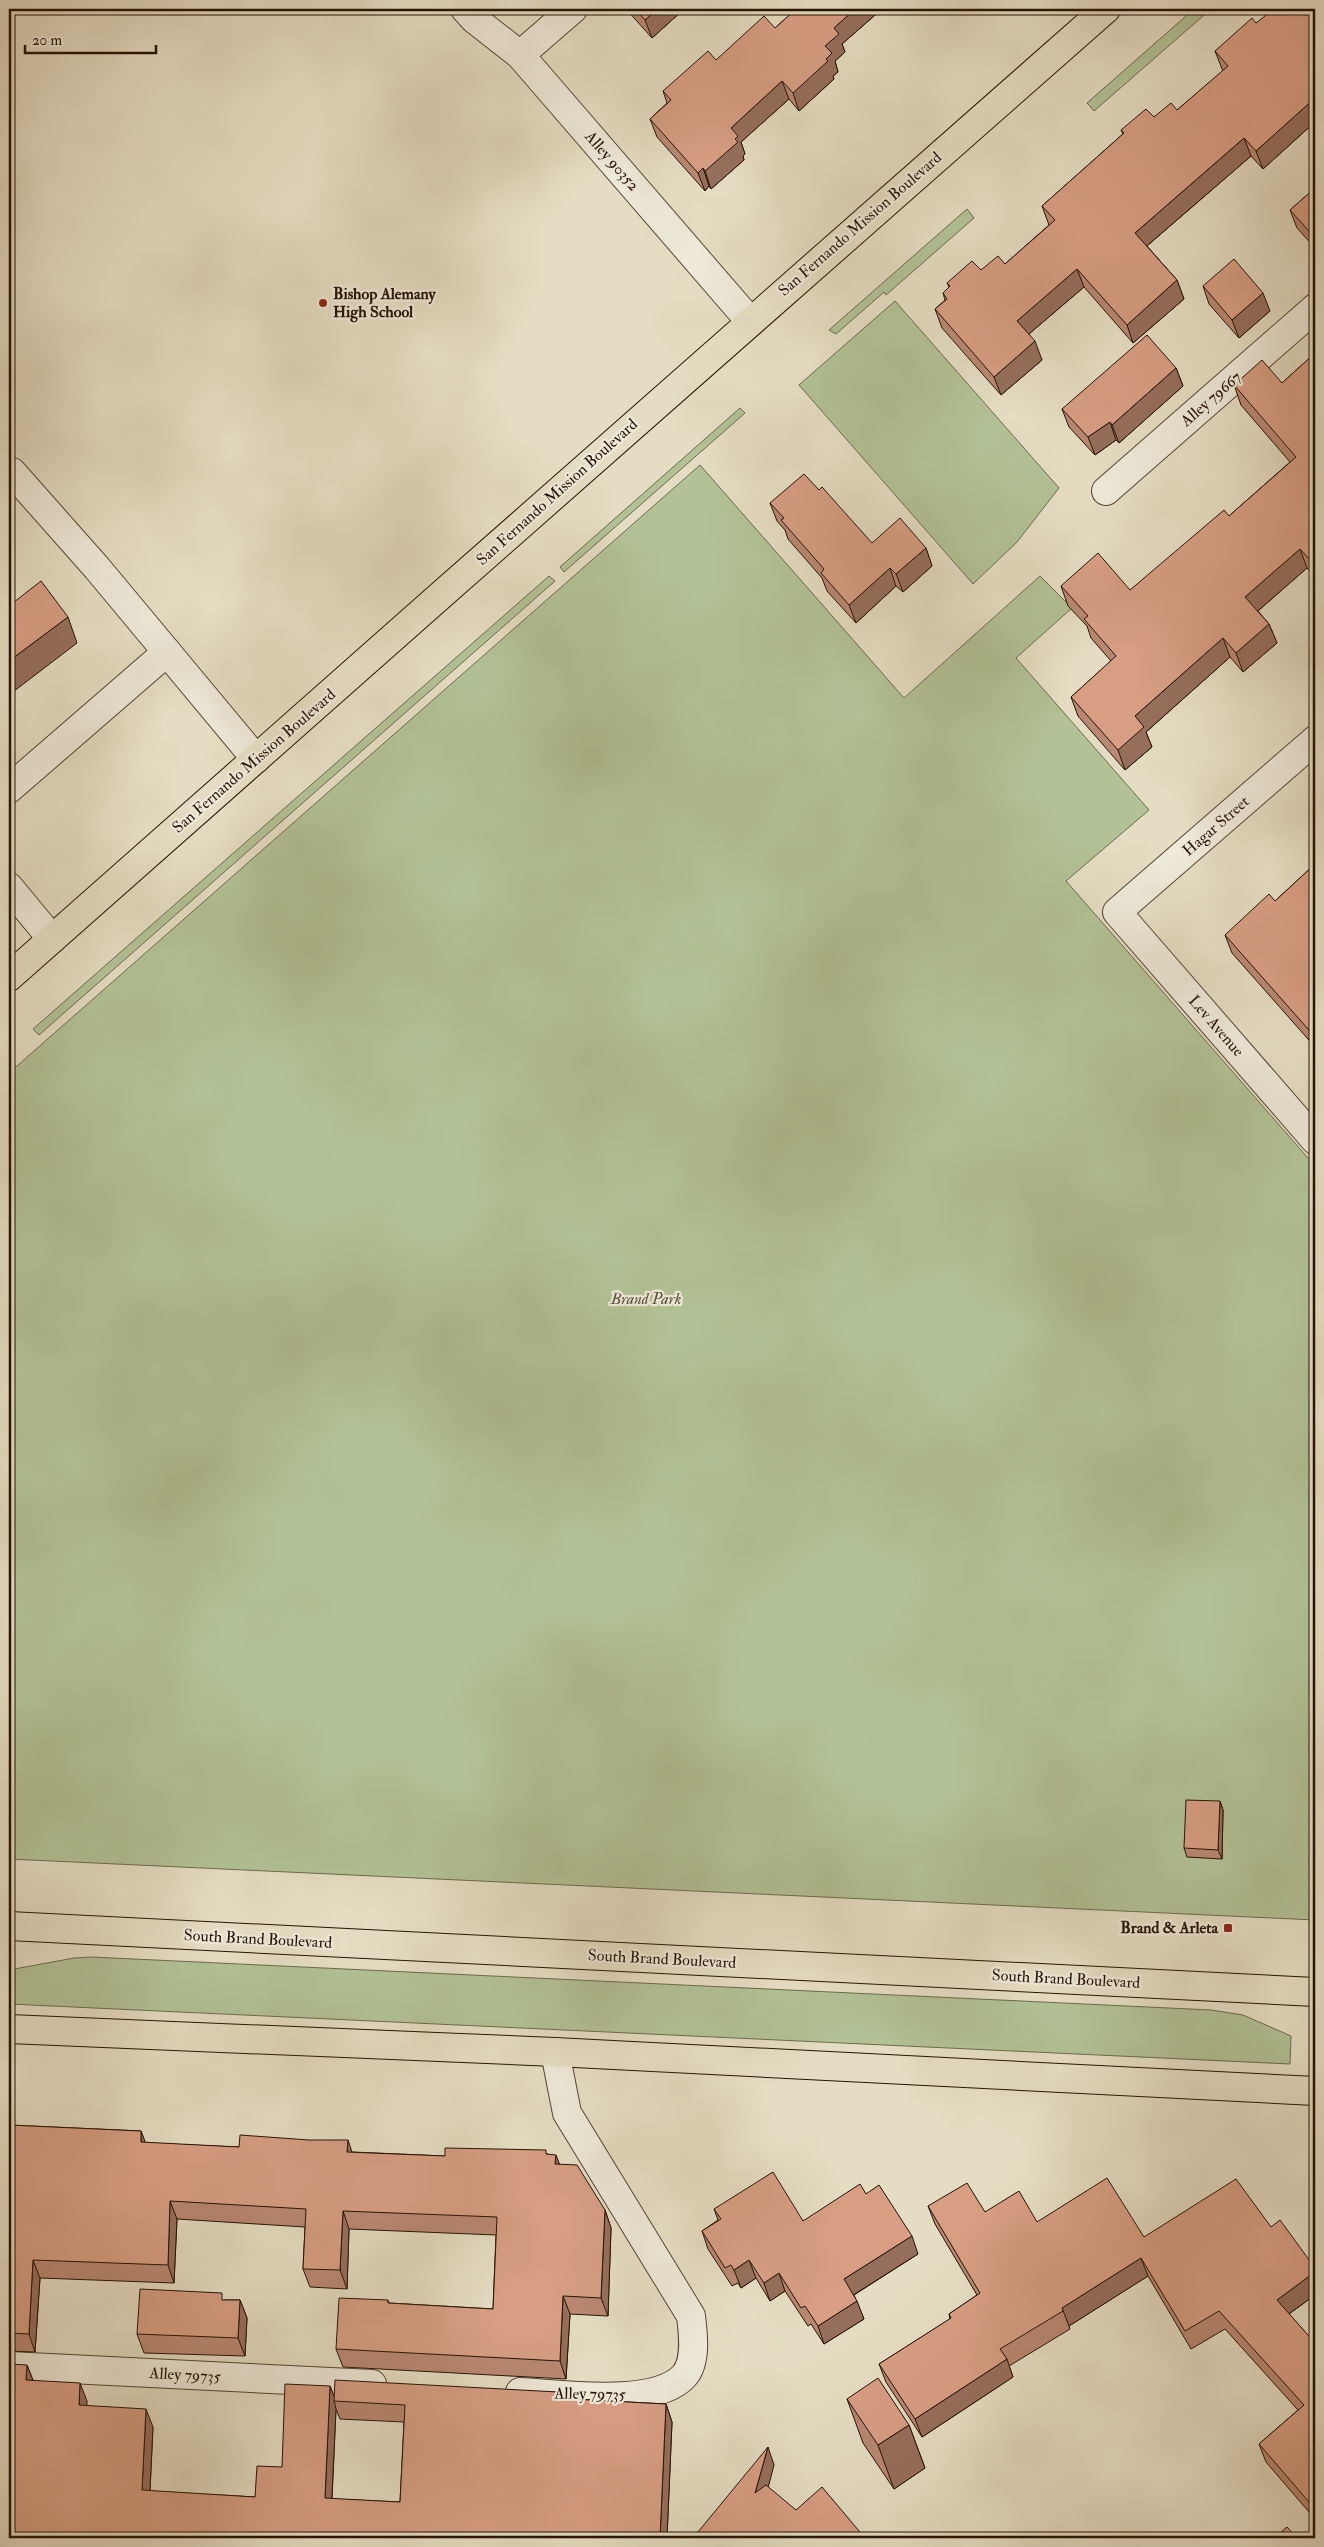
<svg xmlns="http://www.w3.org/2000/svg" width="1324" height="2547" viewBox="0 0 1324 2547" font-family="'IM FELL Double Pica',serif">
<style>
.green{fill:#b2c296;stroke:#6c6a4d}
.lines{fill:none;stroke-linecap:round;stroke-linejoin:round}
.minor-casing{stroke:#554534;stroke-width:30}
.major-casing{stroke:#251204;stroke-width:30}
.minor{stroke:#eee9d8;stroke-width:28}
.major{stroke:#e5ddc3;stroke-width:28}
.wall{fill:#b98872;stroke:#251204;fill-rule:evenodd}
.shaded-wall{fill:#966f5c;stroke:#251204}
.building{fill:#d79e84;stroke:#251204}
.poi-dot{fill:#8f2418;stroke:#eee9d8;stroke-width:2}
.labels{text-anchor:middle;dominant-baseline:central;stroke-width:4.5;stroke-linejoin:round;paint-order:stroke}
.street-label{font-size:16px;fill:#251204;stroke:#eee9d8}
.poi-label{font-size:16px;font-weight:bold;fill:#251204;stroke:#eee9d8;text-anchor:start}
.park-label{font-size:16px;font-style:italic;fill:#565037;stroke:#eee9d8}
</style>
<rect width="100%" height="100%" fill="#e5ddc3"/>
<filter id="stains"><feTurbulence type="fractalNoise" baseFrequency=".004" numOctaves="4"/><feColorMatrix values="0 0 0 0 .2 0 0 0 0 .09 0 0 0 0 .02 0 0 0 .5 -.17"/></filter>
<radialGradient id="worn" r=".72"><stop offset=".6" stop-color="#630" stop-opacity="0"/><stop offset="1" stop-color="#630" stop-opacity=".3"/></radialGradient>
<g class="green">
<polygon points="1194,9 1211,9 1094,111 1087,103"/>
<polygon points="967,209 974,218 886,295 884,292 836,334 829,330"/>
<polygon points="895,301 1059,488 1017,542 973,584 799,385"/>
<polygon points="740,408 745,413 564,572 560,567"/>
<polygon points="700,465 904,698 1040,576 1072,608 1016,658 1149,810 1066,881 1315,1166 1315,1920 9,1859 9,1073"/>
<polygon points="549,576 555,581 39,1035 33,1029"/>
<polygon points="91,1957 1211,2010 1243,2015 1291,2036 1290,2064 9,2004 9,1970 74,1958"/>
</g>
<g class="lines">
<g class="minor-casing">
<g id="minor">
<polyline points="465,9 474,19 520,55"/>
<polyline points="573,9 520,55 749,320"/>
<polyline points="12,472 97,568 256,759"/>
<polyline points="1106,491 1315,308"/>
<polyline points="1315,740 1117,912 1315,1140"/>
<polyline points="9,789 167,652"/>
<polyline points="9,887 52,939"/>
<polyline points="9,2366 372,2384"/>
<path d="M520,2392C561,2394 655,2408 684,2376C697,2362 693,2333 691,2316L567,2113L555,2052"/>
</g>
</g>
<g class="major-casing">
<g id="major">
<path d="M9,977C375,655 739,329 1106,9"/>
<polyline points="9,1926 1315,1992"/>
<polyline points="9,2029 555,2052 1315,2091"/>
</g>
</g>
<use href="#minor" class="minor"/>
<use href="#major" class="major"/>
</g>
<g class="wall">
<polygon points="626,9 681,9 682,11 652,38"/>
<polygon points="796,9 882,9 842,44 845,52 835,61 838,72 833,76 834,79 799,111 789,99 741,142 745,154 743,156 744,160 711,189 709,186 705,191 657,137 650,119 667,103 663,91 716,60 775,28"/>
<polygon points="1315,9 1315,122 1263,169 1251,156 1147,246 1177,280 1184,299 1133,343 1084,287 1029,334 1042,360 1001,395 942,328 935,309 945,300 943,293 949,287 947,283 981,270 1005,264 1049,225 1042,206 1123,134 1121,130 1154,117 1177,110 1223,71 1222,69 1215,51 1256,23"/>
<polygon points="1315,188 1315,248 1297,228 1290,210"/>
<polygon points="1203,286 1270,311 1239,338 1209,304"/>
<polygon points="1315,353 1315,577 1307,568 1258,611 1269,624 1277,643 1243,672 1230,657 1146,732 1152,747 1125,770 1078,716 1071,697 1111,661 1091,638 1087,626 1068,606 1061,586 1130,590 1229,516 1290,462 1241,405 1234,385 1282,383"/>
<polygon points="1176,368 1183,386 1119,443 1116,440 1095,455 1069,427 1062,409"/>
<polygon points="770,503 872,543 926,548 932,566 903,592 896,586 856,623 827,591 822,578 788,539 785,530 777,521"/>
<polygon points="1315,864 1315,1047 1232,953 1225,935 1275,901"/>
<polygon points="1220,1801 1223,1810 1222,1859 1187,1857 1184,1848"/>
<polygon points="9,2125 141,2131 145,2143 445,2156 548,2154 559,2164 605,2210 611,2228 608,2316 570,2314 566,2379 343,2367 336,2349 388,2300 389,2303 493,2309 496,2235 349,2229 347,2289 310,2287 303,2269 305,2227 177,2219 174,2283 40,2278 35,2352 9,2351"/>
<polygon points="866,2194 918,2254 854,2295 864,2319 824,2344 811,2324 808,2326 785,2291 770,2301 756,2278 741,2288 738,2283 732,2286 708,2249 702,2231 718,2220 714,2209 803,2221"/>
<polygon points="928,2206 985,2212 1037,2222 1144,2237 1271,2227 1315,2268 1315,2295 1289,2314 1315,2343 1315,2519 1266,2462 1259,2444 1298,2410 1225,2329 1191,2349 1148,2276 1069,2326 1070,2329 1009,2366 1013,2377 922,2437 886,2382 879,2364 950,2319 949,2314 977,2295 935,2224"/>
<polygon points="225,2300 240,2300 247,2318 245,2356 144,2353 137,2334"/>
<path d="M27,2365L33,2380L87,2401L86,2405L153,2427L150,2491L255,2497L282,2467L330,2386L334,2396L558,2392L559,2395L571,2396L572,2399L666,2404L672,2422L667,2538H9ZM336,2409L340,2419L404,2422L400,2502L332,2499Z"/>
<polygon points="847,2399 909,2425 925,2468 894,2489 863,2443"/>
</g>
<g class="shaded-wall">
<polygon points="658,9 681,9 682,11 652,38 645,20"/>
<polygon points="855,9 882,9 842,44 845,52 835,61 838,72 833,76 834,79 799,111 793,93 826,59 825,46 834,28"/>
<polygon points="782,81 789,99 741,142 745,154 743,156 744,160 711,189 705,171 731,128"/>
<polygon points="1315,98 1315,122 1263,169 1256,151"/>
<polygon points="1244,138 1251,156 1141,251 1135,233"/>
<polygon points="703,168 709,186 705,191 698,173"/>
<polygon points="1077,269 1084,287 1023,339 1017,321"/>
<polygon points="1177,280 1184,299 1133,343 1127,325"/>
<polygon points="1263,293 1270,311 1239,338 1232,320"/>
<polygon points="1035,341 1042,360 1001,395 994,377"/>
<polygon points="1176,368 1183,386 1119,443 1112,425"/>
<polygon points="1110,422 1116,440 1095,455 1088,437"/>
<polygon points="926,548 932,566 903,592 896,574"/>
<polygon points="1300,549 1307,568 1252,616 1245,597"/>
<polygon points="1315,556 1315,574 1310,560"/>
<polygon points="890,568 896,586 856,623 849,605"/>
<polygon points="68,617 77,643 9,695 9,661"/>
<polygon points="1269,624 1277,643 1243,672 1236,653"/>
<polygon points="1223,638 1230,657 1146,732 1152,747 1125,770 1118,750 1135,716"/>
<polygon points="1220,1801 1223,1810 1222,1859 1218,1850"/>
<polygon points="141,2131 148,2149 141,2142"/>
<polygon points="348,2140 354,2158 347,2152"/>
<polygon points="556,2155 563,2173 555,2164"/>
<polygon points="170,2201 177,2219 174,2283 168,2265"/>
<polygon points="605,2210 611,2228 608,2316 601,2298"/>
<polygon points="343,2211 349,2229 347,2289 340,2270"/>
<polygon points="912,2236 918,2254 850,2297 844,2279"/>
<polygon points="1141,2258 1148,2276 1069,2326 1062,2308"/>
<polygon points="33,2260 40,2278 35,2352 29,2334"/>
<polygon points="749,2260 756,2278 741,2288 734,2270"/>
<polygon points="1315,2272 1315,2295 1283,2318 1277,2300"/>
<polygon points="779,2273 785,2291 770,2301 764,2283"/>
<polygon points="563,2296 570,2314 566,2379 560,2361"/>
<polygon points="240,2300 247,2318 245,2356 238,2338"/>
<polygon points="857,2301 864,2319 824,2344 818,2326"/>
<polygon points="1315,2344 1315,2368 1309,2350"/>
<polygon points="1007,2359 1013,2377 922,2437 915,2419"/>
<polygon points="27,2365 34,2383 26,2380"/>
<polygon points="80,2383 87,2401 86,2423 79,2405"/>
<polygon points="330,2386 336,2401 334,2401 336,2409 331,2517 325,2498"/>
<polygon points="666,2404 672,2422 667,2538 660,2538"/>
<polygon points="146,2409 153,2427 149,2509 142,2490"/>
<polygon points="909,2425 925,2468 894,2489 878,2445"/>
<polygon points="768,2447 774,2465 762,2511 755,2493"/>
</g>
<g class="building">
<polygon points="635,9 658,9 645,20"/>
<polygon points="796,9 855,9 834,28 839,34 825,46 832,53 826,59 828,61 793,93 782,81 731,128 738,136 735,139 738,142 705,171 703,168 698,173 650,119 671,100 663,91 708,51 716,60 764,16 775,28"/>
<polygon points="1274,9 1315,9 1315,98 1256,151 1244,138 1135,233 1177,280 1127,325 1077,269 1017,321 1035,341 994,377 935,309 947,299 943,293 950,286 947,283 972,261 981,270 998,256 1005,264 1055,220 1042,206 1124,133 1121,130 1146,109 1154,117 1171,103 1177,110 1228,66 1215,51 1252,18 1256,23"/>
<polygon points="1315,188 1315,238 1290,210"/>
<polygon points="1234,259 1263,293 1232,320 1203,286"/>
<polygon points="1147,335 1176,368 1112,425 1110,422 1088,437 1062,409"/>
<polygon points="1315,353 1315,556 1310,560 1300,549 1245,597 1269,624 1236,653 1223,638 1135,716 1144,727 1118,750 1071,697 1116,656 1084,619 1088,616 1061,586 1098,553 1130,590 1224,510 1229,516 1296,457 1234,385 1262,360 1282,383"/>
<polygon points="804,474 819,490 822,487 872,543 900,518 926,548 896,574 890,568 849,605 821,573 824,569 781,520 784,518 770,503"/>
<polygon points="41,581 68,617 9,661 9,606"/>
<polygon points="1315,864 1315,1037 1225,935 1269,894 1275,901"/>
<polygon points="1186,1800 1220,1801 1218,1850 1184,1848"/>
<polygon points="9,2125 141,2131 141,2142 239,2147 240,2135 309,2140 348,2140 347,2152 445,2156 445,2148 546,2150 546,2154 556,2155 555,2164 577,2165 605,2210 601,2298 563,2296 560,2361 336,2349 339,2298 388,2300 388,2303 493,2309 497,2217 343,2211 340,2270 303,2269 306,2209 170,2201 168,2265 33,2260 29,2334 9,2333"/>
<polygon points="773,2172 803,2221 860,2184 866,2194 879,2185 912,2236 844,2279 857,2301 818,2326 805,2306 801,2308 779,2273 764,2283 749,2260 734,2270 731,2265 725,2268 702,2231 721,2219 714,2209"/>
<polygon points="1107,2178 1144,2237 1236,2179 1271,2227 1280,2220 1315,2268 1315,2272 1277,2300 1315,2343 1315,2344 1309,2350 1315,2357 1315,2509 1259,2444 1304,2405 1219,2311 1185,2331 1141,2258 1062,2308 1063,2311 1000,2349 1007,2359 915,2419 879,2364 951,2318 949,2314 980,2293 928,2206 967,2183 985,2212 1019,2191 1037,2222"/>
<polygon points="140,2289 222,2293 222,2300 240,2300 238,2338 137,2334"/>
<polygon points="9,2364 27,2365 26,2380 80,2383 79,2405 146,2409 142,2490 255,2497 257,2466 282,2467 285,2384 330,2386 325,2498 400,2502 405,2405 334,2401 335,2380 558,2392 557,2395 571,2396 571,2399 666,2404 660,2538 9,2538"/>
<polygon points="878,2378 909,2425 878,2445 847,2399"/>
<polygon points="768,2447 755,2493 766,2485 796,2510 822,2487 865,2538 693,2538"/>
<polygon points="1287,2527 1297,2538 1274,2538"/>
</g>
<g class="poi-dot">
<circle cx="323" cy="303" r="5"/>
<rect x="1223" y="1923" width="10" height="10" rx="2.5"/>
</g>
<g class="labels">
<g class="street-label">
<text transform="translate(612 161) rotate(49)">Alley 90352</text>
<text transform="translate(860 224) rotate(-41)">San Fernando Mission Boulevard</text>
<text transform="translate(1211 399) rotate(-41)">Alley 79667</text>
<text transform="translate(557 492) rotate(-42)">San Fernando Mission Boulevard</text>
<text transform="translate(254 761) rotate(-41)">San Fernando Mission Boulevard</text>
<text transform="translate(1216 826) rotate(-41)">Hagar Street</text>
<text transform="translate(1216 1026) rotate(49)">Lev Avenue</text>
<text transform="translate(258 1939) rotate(3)">South Brand Boulevard</text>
<text transform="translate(662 1959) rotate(3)">South Brand Boulevard</text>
<text transform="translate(1066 1979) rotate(3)">South Brand Boulevard</text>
<text transform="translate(185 2375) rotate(3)">Alley 79735</text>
<text transform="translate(590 2394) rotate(1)">Alley 79735</text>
</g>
<g class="poi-label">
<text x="333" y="294">Bishop Alemany<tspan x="333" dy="18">High School</tspan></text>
<text x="1218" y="1928" text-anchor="end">Brand &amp; Arleta</text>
</g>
<g class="park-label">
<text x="646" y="1299">Brand Park</text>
</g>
</g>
<rect width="1324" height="2547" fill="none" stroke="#e5ddc3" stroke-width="30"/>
<rect x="10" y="10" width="1304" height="2527" fill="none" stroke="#251204" stroke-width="2.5"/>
<rect x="15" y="15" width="1294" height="2517" fill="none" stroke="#251204"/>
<path d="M25 45v8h131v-8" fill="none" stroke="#251204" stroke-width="2.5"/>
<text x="32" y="45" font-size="15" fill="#251204" stroke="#eee9d8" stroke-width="4" paint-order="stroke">20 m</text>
<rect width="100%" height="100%" filter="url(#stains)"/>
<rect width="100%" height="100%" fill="url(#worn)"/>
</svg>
